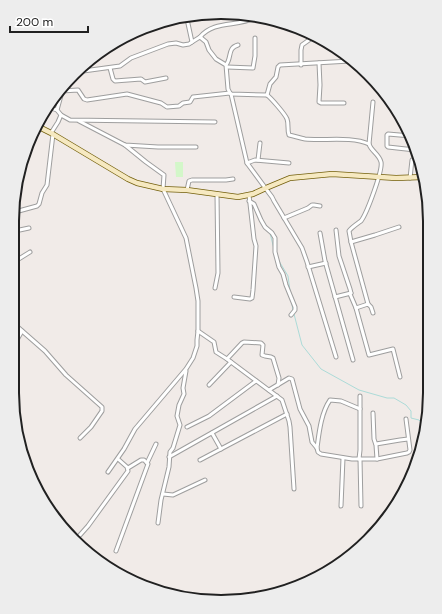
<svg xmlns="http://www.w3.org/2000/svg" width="442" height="614" font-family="'DM Sans',sans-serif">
<rect width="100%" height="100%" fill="#f1ebe8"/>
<path fill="#d3f7c9" d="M175,162H183V177H176Z"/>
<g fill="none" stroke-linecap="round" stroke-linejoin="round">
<g stroke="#acdbd8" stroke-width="1">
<path d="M270,233L274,249"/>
<path d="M279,261L288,276L290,291"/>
<path d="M292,304L293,311"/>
<path d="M294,314L302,345L321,369L359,390L387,398H394L406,405L411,411V418L419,420L424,425"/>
</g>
<g stroke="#9e9e9e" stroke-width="5">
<g id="street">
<path d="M187,19L192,42L200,37L206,42L209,50L216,59L226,65L228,89L230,93"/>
<path d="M200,37C214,20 237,27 254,18"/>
<path d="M319,63L320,85L319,102L321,103H344"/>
<path d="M226,65C232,58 227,48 238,45"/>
<path d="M301,65V50L302,45L316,35"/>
<path d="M227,67L253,68L255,56V38"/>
<path d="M110,68L113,79L115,81L141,79L145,82L166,78"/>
<path d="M76,72L120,66L131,58L168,44L176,43L183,45L189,44L192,42"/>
<path d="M62,91L78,90L84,99L87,100L127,94L161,103L167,107L179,106L183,103L190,102L193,97L230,93L231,94L267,95C271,98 285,114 287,119C289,124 287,130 289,135C294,136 300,138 305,139C324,141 351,136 369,144"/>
<path d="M231,94L247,163L269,193L272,197L274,201L302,248L307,262L336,357"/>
<path d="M267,95L270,84L276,77L278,67L280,65L350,61"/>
<path d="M48,107L57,110"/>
<path d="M61,115L70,120L215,122"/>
<path d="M79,121L125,145L158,147H196"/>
<path d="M51,133L58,122L61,115L57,110L63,88"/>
<path d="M411,136L388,134L387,135V146L388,147L415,150"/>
<path d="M410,149L411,137"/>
<path d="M258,160L260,143"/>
<path d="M247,163L255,160L289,163"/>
<path d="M410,178L412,160H418"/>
<path d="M187,190L189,181L192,180H226L233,179"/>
<path d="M249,201L254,204L261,220L265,227L272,233L275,238V252L279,267L283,274L286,285L295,307V310L291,315"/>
<path d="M15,212L37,206L39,204L42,193L47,185L53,134"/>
<path d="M284,218L308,208L312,205H314L320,206"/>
<path d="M336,230L339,256L350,289L351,293L350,294L356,308L369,355L393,349L400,377"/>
<path d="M15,231L29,228"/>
<path d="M320,233L325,261L353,360"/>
<path d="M351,242L375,235L399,227"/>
<path d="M14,262L30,252"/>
<path d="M308,267L326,263"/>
<path d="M215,288L218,273L217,194"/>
<path d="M234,297L250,299L252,298L253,290L256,246L254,239L249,195"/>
<path d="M335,297L351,293"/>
<path d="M368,304L351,242L349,231C352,227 357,224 361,221C367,213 383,170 381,162C379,154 371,151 369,144L373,102"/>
<path d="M356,308L368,304L371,307L373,313"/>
<path d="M13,323L45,351L66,375L102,407V411L91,427L80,438"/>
<path d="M198,331L214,342L216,352L227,359L282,400L289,421L290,427L294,489"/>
<path d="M13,345L18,338L22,331"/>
<path d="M227,359L242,343L244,342L261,343L263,345L262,355L265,356L271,357L273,358L279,378L278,385"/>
<path d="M209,385L231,362"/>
<path d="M269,390L289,378L292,379L300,409L309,426L312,442L317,448L318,452L321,454L352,459H377L407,453L409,452L410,450L406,419"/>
<path d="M373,413L374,439L376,445L377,459"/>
<path d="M187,427L209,416L256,381"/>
<path d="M212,433L221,449"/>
<path d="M376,444L400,440L408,439"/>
<path d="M317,448C319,433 321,413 330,400L341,401L360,409"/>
<path d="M169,457L277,396"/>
<path d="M359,459L360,450V396"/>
<path d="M360,459L361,506"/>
<path d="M200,460L287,414"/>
<path d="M147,463L156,444"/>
<path d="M108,472L124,449L135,429L186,369L193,358L197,346V340L198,331V301L196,288L186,238L163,189L164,175L146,162L125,145"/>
<path d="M163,494L173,495L205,480"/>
<path d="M341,506L343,458"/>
<path d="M158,523L161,500L169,467L170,452L173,448L180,425L177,416L179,405L184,394L183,388L186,371"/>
<path d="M80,535L88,526L128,471L127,467L118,459"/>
<path d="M116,551L148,464L144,460H141L128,468"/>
</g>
</g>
<g stroke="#74600c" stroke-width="6">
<path id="secondary" d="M37,126L51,133L128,179L137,183L163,189L187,190L238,197L253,194L266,188L290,178L332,174L396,178L423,177"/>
</g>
<use href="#street" stroke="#fff" stroke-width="3"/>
<use href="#secondary" stroke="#f6e9c1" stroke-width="4.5"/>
</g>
<path d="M0 0H442V614H0ZM221 19H221A202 202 0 0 1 423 221V393A202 202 0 0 1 221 595H221A202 202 0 0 1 19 393V221A202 202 0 0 1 221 19Z" fill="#ededed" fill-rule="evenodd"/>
<path fill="none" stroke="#212121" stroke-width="2" d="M221 19H221A202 202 0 0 1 423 221V393A202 202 0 0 1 221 595H221A202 202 0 0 1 19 393V221A202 202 0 0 1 221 19Z"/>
<path d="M10 26v6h78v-6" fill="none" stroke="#212121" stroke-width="2"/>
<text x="16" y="26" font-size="12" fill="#212121" stroke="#ffffff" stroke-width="3" paint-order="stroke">200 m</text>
</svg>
